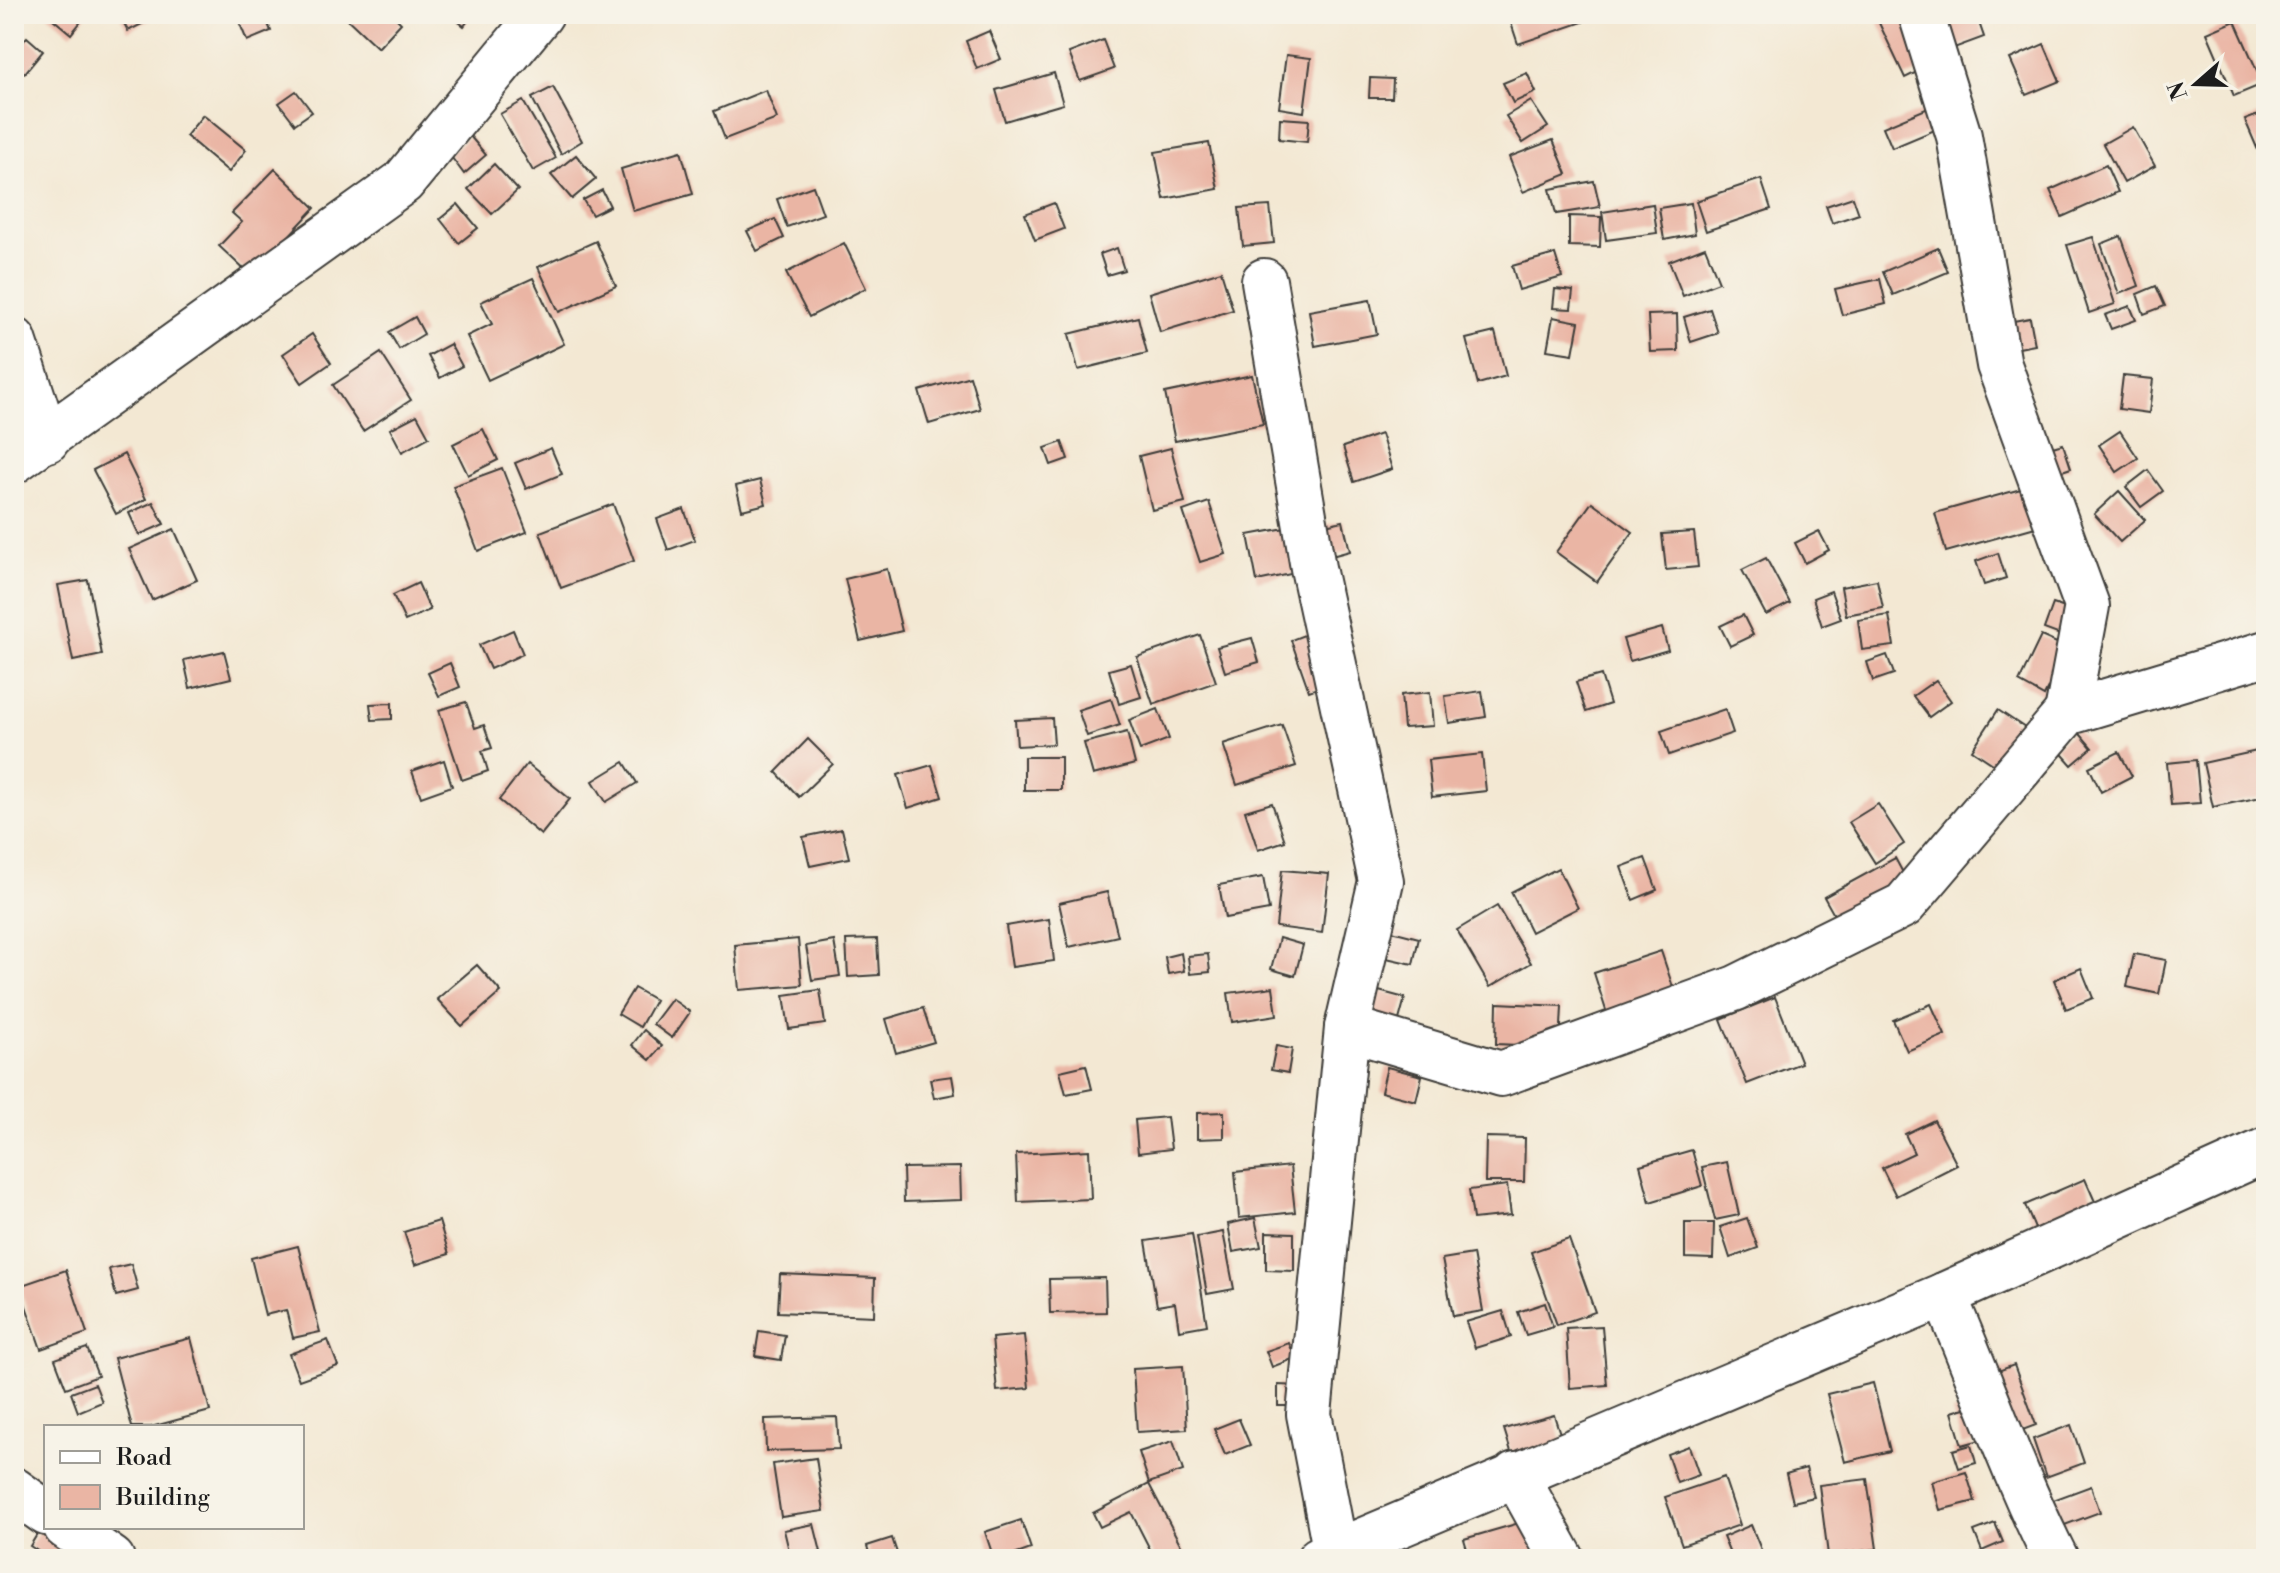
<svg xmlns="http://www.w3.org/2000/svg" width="2280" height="1573" font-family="'Libre Bodoni',serif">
<rect width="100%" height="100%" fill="#f7f3e8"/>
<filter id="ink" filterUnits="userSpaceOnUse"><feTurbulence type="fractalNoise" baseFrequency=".0125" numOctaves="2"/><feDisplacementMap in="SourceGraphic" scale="16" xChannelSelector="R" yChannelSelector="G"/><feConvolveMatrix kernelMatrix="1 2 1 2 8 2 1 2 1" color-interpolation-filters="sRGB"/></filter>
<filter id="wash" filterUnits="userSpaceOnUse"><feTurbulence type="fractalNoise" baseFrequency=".006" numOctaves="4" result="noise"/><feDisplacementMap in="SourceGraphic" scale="32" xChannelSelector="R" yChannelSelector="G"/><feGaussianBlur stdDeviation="1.8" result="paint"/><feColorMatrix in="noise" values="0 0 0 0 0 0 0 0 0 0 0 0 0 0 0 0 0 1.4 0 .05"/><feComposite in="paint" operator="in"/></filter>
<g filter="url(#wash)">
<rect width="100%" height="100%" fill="#f3e8d3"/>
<g id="blocks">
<g fill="#eab5a4">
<path d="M47,14H87L71,34Z"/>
<path d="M119,14H162L128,31Z"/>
<path d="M236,14H264L271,31L247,41Z"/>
<path d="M342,14H392L401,23L378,48Z"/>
<path d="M449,14H473L464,26Z"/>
<path d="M1508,14H1580L1583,22L1518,44Z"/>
<path d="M1898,14H1904L1929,66L1905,78L1879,23Z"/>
<path d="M1934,14H1976L1984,37L1946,51Z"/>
<path d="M2235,21L2263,84L2234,96L2207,33Z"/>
<path d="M989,31L1001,59L977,69L966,41Z"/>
<path d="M27,37L43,51L25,73L14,64V52Z"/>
<path d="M1103,40L1114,69L1080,81L1069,53Z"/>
<path d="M2044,44L2060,81L2026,95L2010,59Z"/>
<path d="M1286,55L1311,58L1304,112L1279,108Z"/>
<path d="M1054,73L1063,104L1005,121L996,90Z"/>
<path d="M1527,73L1536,92L1513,103L1503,83Z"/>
<path d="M1370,78L1393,79L1392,98H1369Z"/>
<path d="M553,87L582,141L561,154L532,98Z"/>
<path d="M766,90L777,119L725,139L714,111Z"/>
<path d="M296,91L312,112L295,124L279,103Z"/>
<path d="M523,101L556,158L533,171L500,114Z"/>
<path d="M1531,101L1548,127L1523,143L1506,116Z"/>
<path d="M1933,106L1942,127L1892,148L1883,127Z"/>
<path d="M2266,112V169L2245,120Z"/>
<path d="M203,115L246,150L229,172L186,136Z"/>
<path d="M1280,118L1309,120L1307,142L1279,139Z"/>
<path d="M2133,127L2155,166L2124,183L2103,144Z"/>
<path d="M470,136L486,155L464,174L449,154Z"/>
<path d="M1553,140L1567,174L1523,192L1509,157Z"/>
<path d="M1209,143L1218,189L1164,199L1155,152Z"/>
<path d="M681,151L693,194L633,211L621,169Z"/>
<path d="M576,155L596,179L572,199L551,175Z"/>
<path d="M494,164L518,190L492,214L468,189Z"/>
<path d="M2106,165L2118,192L2062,217L2050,190Z"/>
<path d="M275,169L315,208L251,276L219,246L242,222L232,213Z"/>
<path d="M1761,179L1771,209L1706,231L1696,201Z"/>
<path d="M1594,181L1600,207L1556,214L1550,189Z"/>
<path d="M813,186L823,214L787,227L777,199Z"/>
<path d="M602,190L610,206L592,215L583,200Z"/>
<path d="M1853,197L1859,214L1832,223L1826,206Z"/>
<path d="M1054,203L1064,229L1035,240L1025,214Z"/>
<path d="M1691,203L1695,234L1664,240L1659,208Z"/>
<path d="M458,204L478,228L459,243L440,219Z"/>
<path d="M1653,204L1657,233L1606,240L1602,212Z"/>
<path d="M1270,206L1274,243L1243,246L1239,208Z"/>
<path d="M1569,216L1601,217L1600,247L1569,246Z"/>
<path d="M775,219L784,238L757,251L747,231Z"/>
<path d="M2121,236L2139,286L2119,294L2101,244Z"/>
<path d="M2093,237L2115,304L2089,313L2067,245Z"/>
<path d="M596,241L616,286L559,312L538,267Z"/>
<path d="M844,243L866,288L809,317L786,273Z"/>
<path d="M1705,247L1719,282L1683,296L1669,261Z"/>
<path d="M1117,248L1124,270L1107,275L1100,254Z"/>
<path d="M1938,248L1948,272L1893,295L1883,272Z"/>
<path d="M1555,254L1562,277L1519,290L1512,266Z"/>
<path d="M1221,271L1233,310L1160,332L1149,293Z"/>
<path d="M533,278L564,344L488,380L467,336L492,324L481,302Z"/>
<path d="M1880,279L1886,304L1842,315L1835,289Z"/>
<path d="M2156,286L2165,306L2144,314L2137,294Z"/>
<path d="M1555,289L1573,291L1571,309L1553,308Z"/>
<path d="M1370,300L1377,334L1315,346L1309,311Z"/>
<path d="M2130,306L2136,320L2111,329L2105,315Z"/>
<path d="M1710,309L1718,333L1691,342L1684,317Z"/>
<path d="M1677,314L1678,351L1650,352L1648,315Z"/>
<path d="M415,317L424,334L399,349L389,332Z"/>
<path d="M1138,317L1147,353L1078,370L1069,334Z"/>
<path d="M1553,317L1579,322L1573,354L1547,350Z"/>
<path d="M2030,318L2035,345L2013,349L2008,322Z"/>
<path d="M1495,332L1506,376L1478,384L1466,339Z"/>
<path d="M312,334L331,363L302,383L283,354Z"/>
<path d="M450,344L462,366L440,378L428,356Z"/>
<path d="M381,353L411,400L363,431L333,385Z"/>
<path d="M1252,375L1263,424L1175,441L1165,393Z"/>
<path d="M970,376L980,409L929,424L919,391Z"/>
<path d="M2123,376L2153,379L2149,413L2119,409Z"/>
<path d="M417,415L429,437L402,452L390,429Z"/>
<path d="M483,429L498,460L468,475L453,444Z"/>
<path d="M2120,431L2138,458L2117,472L2099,445Z"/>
<path d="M1381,434L1392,469L1354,482L1343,447Z"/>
<path d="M1062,442L1068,459L1051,465L1045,448Z"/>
<path d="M2063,444L2071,468L2050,475L2042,450Z"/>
<path d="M551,448L562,474L526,489L515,463Z"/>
<path d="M1171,448L1185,502L1152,510L1139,456Z"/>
<path d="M124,454L146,499L116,514L93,470Z"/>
<path d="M502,468L527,532L478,551L453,486Z"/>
<path d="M2148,470L2163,491L2141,507L2126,487Z"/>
<path d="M760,480L766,504L742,510L736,486Z"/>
<path d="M2028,487L2039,526L1946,552L1935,513Z"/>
<path d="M2119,491L2145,520L2120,542L2094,514Z"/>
<path d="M153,502L164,524L139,535L129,513Z"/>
<path d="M1209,502L1226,554L1200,562L1183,511Z"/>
<path d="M1592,502L1633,532L1597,582L1556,552Z"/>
<path d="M613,504L634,561L561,588L540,532Z"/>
<path d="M684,509L695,540L668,550L657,519Z"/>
<path d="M1343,521L1350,551L1324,558L1316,527Z"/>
<path d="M1291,527L1300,572L1257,581L1248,535Z"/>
<path d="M174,529L197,580L152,600L129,549Z"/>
<path d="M1819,531L1829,550L1805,563L1795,543Z"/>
<path d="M1694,532L1698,567L1666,570L1662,534Z"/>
<path d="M1998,553L2006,578L1984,585L1976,561Z"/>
<path d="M1766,558L1790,603L1766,615L1742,570Z"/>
<path d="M887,569L902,631L860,641L845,579Z"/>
<path d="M88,580L102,655L73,661L58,585Z"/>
<path d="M1877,580L1883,608L1846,615L1841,587Z"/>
<path d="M418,583L430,610L405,621L393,595Z"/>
<path d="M1831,591L1841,619L1822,626L1813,598Z"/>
<path d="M2053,604L2077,612L2068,638L2044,629Z"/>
<path d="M1743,615L1753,635L1730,646L1720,626Z"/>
<path d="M1889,615L1894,646L1862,650L1858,620Z"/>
<path d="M1662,628L1668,650L1630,661L1623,639Z"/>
<path d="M513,630L523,654L490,669L479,645Z"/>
<path d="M1317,630L1335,682L1309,691L1291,640Z"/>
<path d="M1200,635L1216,682L1153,704L1137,657Z"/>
<path d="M2041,636L2068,648L2044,696L2019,682Z"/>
<path d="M1252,638L1259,662L1225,672L1217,647Z"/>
<path d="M224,651L231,678L190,688L184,660Z"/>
<path d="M1887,655L1894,674L1873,681L1867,662Z"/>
<path d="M450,663L460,687L439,696L428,673Z"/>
<path d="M1131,664L1141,697L1119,704L1109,670Z"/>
<path d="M1601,675L1610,704L1586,712L1576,682Z"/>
<path d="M1936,680L1951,701L1929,717L1913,696Z"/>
<path d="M1482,691L1486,717L1449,723L1445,696Z"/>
<path d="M1430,692L1433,726L1404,728L1401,695Z"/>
<path d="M1111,699L1120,725L1087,736L1078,710Z"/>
<path d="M466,702L475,728L484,725L492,748L482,751L488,771L462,780L439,710Z"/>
<path d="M392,703V719L372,720L370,704Z"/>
<path d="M1158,709L1169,739L1140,750L1129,720Z"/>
<path d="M1725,709L1733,733L1669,755L1661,731Z"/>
<path d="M1998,710L2025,728L1999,768L1972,750Z"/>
<path d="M1052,718L1054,744L1017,746L1015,720Z"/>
<path d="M1282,725L1296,766L1237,785L1223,744Z"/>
<path d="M2076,729L2092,748L2072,765L2056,747Z"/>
<path d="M1127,732L1135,764L1093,775L1084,743Z"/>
<path d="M808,739L833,764L799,797L776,772Z"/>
<path d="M2266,749V796L2213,807L2203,763Z"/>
<path d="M2119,752L2132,776L2101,792L2089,767Z"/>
<path d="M1482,754L1486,791L1432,797L1428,760Z"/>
<rect x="1024" y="757" width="37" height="33"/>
<path d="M444,760L452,786L421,797L412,771Z"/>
<path d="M2196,760L2200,803L2171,805L2167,763Z"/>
<path d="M624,762L637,783L606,802L593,781Z"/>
<path d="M527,764L570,799L541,835L499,800Z"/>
<path d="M932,765L942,797L908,808L898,775Z"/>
<path d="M1272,803L1285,841L1258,850L1245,811Z"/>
<path d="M1878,804L1904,844L1875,863L1849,822Z"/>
<path d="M842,829L849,858L810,866L803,837Z"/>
<path d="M1645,858L1657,890L1633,900L1621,867Z"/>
<path d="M1895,858L1909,884L1838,922L1824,897Z"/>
<path d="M1558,868L1578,908L1531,932L1511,892Z"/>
<path d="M1282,870L1329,874L1322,933L1276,927Z"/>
<path d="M1263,877L1269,910L1225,918L1219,885Z"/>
<path d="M1107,892L1118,936L1069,947L1059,903Z"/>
<path d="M1497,906L1531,963L1490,987L1457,930Z"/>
<path d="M1049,919L1054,961L1012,967L1006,926Z"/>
<path d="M1388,930L1419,938L1413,964L1382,957Z"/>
<path d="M1279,938L1303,945L1295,976L1271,969Z"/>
<path d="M798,939L802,985L739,990L735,945Z"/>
<path d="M877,939L879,975L848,977L846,940Z"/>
<path d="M834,941L840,976L812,980L806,946Z"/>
<path d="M1661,951L1679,1005L1611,1026L1594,973Z"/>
<path d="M1181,953L1184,971L1168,974L1165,957Z"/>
<path d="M1208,954L1210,972L1190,974L1188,956Z"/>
<path d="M2134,954L2166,960L2159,994L2127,987Z"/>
<path d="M477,965L501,992L462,1026L437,999Z"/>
<path d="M2081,968L2093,998L2066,1009L2054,980Z"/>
<path d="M1273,987L1277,1015L1232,1022L1228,993Z"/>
<path d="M634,988L655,1000L640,1027L618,1014Z"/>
<path d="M820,990L825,1024L789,1029L784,995Z"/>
<path d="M1375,990L1405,998L1396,1031L1366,1022Z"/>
<path d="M1775,997L1801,1063L1747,1084L1721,1019Z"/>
<path d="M672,999L690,1012L672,1038L653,1024Z"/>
<path d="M1497,1003L1562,1006L1560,1047L1496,1044Z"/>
<path d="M1931,1004L1945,1035L1907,1051L1893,1020Z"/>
<path d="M923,1008L934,1042L896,1053L886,1019Z"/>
<path d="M644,1030L662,1046L650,1060L632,1045Z"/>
<path d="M1276,1046L1292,1049L1288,1073L1271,1070Z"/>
<path d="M1086,1065L1092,1089L1066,1094L1060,1071Z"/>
<path d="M1387,1067L1422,1076L1416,1101L1381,1092Z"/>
<path d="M952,1076L955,1094L934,1098L930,1079Z"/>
<path d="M1224,1112V1138L1197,1139V1113Z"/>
<path d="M1167,1117L1171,1149L1138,1153L1135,1120Z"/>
<path d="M1934,1120L1957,1165L1896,1196L1882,1168L1914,1153L1905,1134Z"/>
<path d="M1486,1137L1525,1138L1524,1182H1485Z"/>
<path d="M1089,1150L1091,1199L1018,1202L1016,1154Z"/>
<path d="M1692,1150L1702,1186L1650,1202L1640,1165Z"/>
<path d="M1727,1162L1739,1215L1715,1220L1702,1167Z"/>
<path d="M1290,1166L1295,1212L1239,1218L1235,1172Z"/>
<path d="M960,1167L961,1200L904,1202L903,1168Z"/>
<path d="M2085,1179L2104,1222L2043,1248L2025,1205Z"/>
<path d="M1507,1185L1511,1215L1473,1219L1469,1190Z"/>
<path d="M1255,1218L1261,1247L1233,1252L1228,1224Z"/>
<path d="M1747,1218L1758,1248L1730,1258L1720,1227Z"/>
<path d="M439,1221L449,1254L415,1265L404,1232Z"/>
<path d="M1685,1223H1714L1713,1259L1685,1258Z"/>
<path d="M1223,1232L1234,1289L1207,1294L1197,1237Z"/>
<path d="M1266,1232L1294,1233V1271L1266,1270Z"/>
<path d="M1192,1234L1207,1325L1179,1330L1175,1303L1157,1306L1146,1241Z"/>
<path d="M1569,1239L1595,1312L1557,1325L1531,1252Z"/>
<path d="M298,1246L320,1332L293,1338L286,1310L265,1315L251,1258Z"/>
<path d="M1473,1254L1483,1311L1453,1316L1442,1259Z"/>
<path d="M131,1264L138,1290L116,1296L109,1269Z"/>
<path d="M66,1270L87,1333L41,1349L19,1286Z"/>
<path d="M780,1274L875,1278L874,1316L778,1312Z"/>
<path d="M1105,1278L1106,1312L1050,1313L1049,1279Z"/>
<path d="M1545,1303L1553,1327L1526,1335L1518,1312Z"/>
<path d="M1503,1311L1511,1337L1475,1348L1466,1322Z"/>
<path d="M1602,1326L1607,1385L1570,1388L1566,1328Z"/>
<path d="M759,1331L785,1335L781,1360L755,1356Z"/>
<path d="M1024,1335L1029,1388L997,1391L992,1338Z"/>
<path d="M191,1338L210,1411L151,1427H132L114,1358Z"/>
<path d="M328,1340L338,1366L299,1380L289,1354Z"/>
<path d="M1289,1343L1295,1358L1272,1367L1266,1351Z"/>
<path d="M87,1348L98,1376L66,1388L55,1359Z"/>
<path d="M2014,1365L2036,1425L2004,1437L1982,1377Z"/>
<path d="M1183,1366L1187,1429L1137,1432L1133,1369Z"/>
<path d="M1873,1383L1890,1451L1845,1462L1827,1394Z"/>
<path d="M95,1384L102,1402L78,1412L71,1393Z"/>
<path d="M1278,1385L1300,1386L1299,1406H1278Z"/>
<path d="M1985,1402L1995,1436L1962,1445L1952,1412Z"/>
<path d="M1554,1415L1563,1443L1513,1458L1504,1429Z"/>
<path d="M837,1417L839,1449L766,1451L765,1419Z"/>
<path d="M1239,1419L1250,1445L1225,1455L1214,1429Z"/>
<path d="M2071,1425L2084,1463L2046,1477L2033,1439Z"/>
<path d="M1173,1441L1183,1471L1149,1483L1139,1452Z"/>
<path d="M1971,1445L1976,1463L1959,1468L1953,1450Z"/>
<path d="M1689,1446L1699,1475L1677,1483L1667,1454Z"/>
<path d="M816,1458L824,1511L781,1517L773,1464Z"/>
<path d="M1806,1468L1814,1497L1793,1502L1786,1474Z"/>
<path d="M1966,1472L1975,1501L1940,1510L1932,1482Z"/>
<path d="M1724,1477L1740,1525L1682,1545L1665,1497Z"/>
<path d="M1867,1479L1877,1549L1828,1555L1819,1485Z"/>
<path d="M1149,1484L1188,1559H1155L1131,1512L1100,1527L1093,1513Z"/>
<path d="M2091,1486L2100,1512L2062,1526L2053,1500Z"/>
<path d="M46,1520L109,1559H50L30,1546Z"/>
<path d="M1021,1520L1031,1549L1003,1559H994L985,1532Z"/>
<path d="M1526,1521L1537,1559H1470L1464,1539Z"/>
<path d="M1995,1523L2003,1542L1982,1551L1974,1531Z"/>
<path d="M814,1524L821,1552L791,1559L784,1530Z"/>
<path d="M1751,1525L1762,1552L1745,1559H1732L1723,1537Z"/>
<path d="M892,1538L899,1559H871L867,1546Z"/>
</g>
</g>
</g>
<g filter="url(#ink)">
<use href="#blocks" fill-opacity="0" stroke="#3c3b37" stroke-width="2"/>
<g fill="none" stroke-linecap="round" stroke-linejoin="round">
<g stroke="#3c3b37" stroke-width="48">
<g id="minor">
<path d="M1921,14L1959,136L1999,365L2087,606L2067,713"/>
<path d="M1264,281L1313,568L1381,881L1347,1028L1309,1414L1336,1554"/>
<path d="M14,340L47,440"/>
<path d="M14,461L403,182L541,14"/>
<path d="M1347,1028L1501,1074L1736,988L1904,905L2067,713L2266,653"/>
<path d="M1944,1295C1982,1383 2013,1474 2056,1559"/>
<path d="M1515,1474L1562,1559"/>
<path d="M14,1490L46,1513"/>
<path d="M66,1527L112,1559"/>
<path d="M1319,1559L1944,1295L2266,1150"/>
</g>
</g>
<use href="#minor" stroke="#fff" stroke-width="44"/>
</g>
</g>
<rect width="2280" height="1573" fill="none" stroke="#f7f3e8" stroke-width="48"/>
<rect x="44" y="1425" width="260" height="104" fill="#f7f3e8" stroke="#9f9d96" stroke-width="2"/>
<rect x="60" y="1451" width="40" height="12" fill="#ffffff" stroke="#9f9d96" stroke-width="2"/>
<text x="116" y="1465" font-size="24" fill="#1c1c1c">Road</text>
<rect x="60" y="1485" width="40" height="24" fill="#eab5a4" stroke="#9f9d96" stroke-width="2"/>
<text x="116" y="1505" font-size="24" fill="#1c1c1c">Building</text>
<g transform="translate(2196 84) rotate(250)" stroke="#f7f3e8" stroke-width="6" paint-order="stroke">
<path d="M0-6L14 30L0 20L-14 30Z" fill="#1c1c1c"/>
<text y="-12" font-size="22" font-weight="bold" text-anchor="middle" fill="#1c1c1c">N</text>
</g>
</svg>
